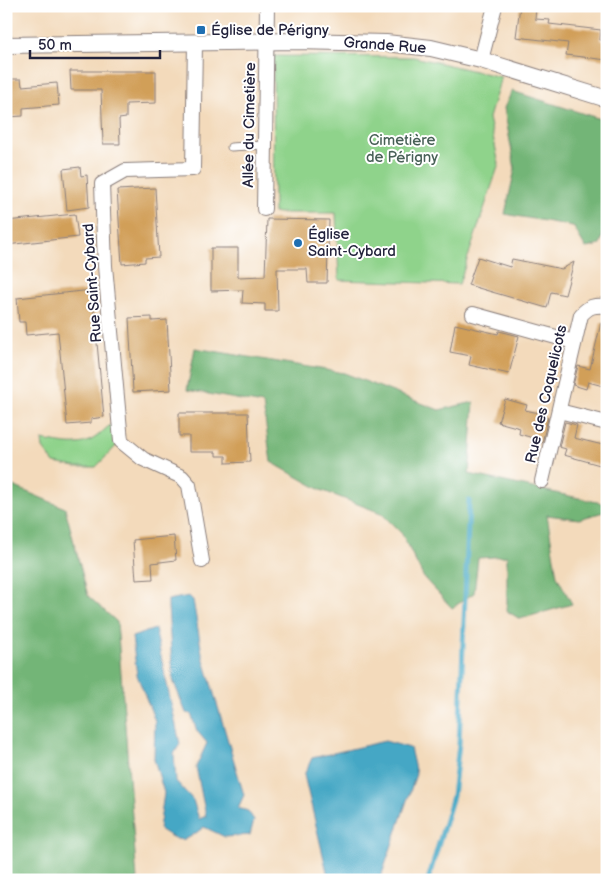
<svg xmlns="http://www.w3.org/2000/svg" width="613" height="886" font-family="'Balsamiq Sans',sans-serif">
<rect width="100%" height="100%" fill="#fff"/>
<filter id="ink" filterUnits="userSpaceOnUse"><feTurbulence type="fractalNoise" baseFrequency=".02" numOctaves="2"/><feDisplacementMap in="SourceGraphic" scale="10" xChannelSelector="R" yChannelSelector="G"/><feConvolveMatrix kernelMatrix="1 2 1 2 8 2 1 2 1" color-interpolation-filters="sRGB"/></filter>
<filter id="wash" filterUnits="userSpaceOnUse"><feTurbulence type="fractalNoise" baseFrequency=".0096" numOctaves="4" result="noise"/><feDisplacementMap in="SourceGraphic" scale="20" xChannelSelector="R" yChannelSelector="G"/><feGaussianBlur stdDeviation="1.12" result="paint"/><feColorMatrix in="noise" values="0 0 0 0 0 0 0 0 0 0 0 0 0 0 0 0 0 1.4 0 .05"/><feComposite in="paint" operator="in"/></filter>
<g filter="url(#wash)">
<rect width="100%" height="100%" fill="#f3dabb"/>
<g fill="#8fd38b" stroke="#587a63">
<path d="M273,56L414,57L501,77L489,118L499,164L459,284L339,280L336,213H274Z"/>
<path d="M119,421L121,441L96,467H76L54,463L43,448L42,440C61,443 80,449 96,437C105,430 108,425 119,421Z"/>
</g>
<g fill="#73b577" stroke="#4a6c59">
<path d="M512,91L607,121V221L600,245L586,248L573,226L505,214L515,169L504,108Z"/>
<path d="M195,348L344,373L439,410L474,402L469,474L606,504L607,511L579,519L547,515L557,576L572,604L520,619L507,611V556L478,558L474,593L452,608L424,578L402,534L381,513L321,490L271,462L263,404L187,390Z"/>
<path d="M6,483L65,508L88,596L117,622L137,880H6Z"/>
</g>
<g fill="#45a7c5" stroke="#346480">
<path d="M189,596L193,600L202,653L244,795L238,808L248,811L254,820L250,835L225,837L204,827C183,843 182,844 159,829L164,793L154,759L155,721L137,675L132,637L155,629L180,744L174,754L176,781L193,800L199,819L206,816L196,767L207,743L197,731L191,714L186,713L173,680L168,607V600Z"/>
<path d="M385,741L410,748L416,774L380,880H329L304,775L312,758Z"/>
</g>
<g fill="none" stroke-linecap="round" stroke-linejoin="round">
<path stroke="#45a7c5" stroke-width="5" d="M428,880L453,796L459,744L469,501"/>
</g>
<g id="blocks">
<g fill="#d19f58">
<path d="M520,6H536L535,19L550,20L549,24L601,30L600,40L607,41V60L566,55L568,43L516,37Z"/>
<path d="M70,71H156V103L126,104V118L119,119L120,144H103L101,90H71Z"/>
<path d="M7,79H21L22,86L57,83L59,105L23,108V116L8,117Z"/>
<path d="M80,167L81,176L87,175L89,207L67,210L63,169Z"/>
<path d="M155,188L159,257L145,258V262L122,264L117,190Z"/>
<path d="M75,214L78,237L6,245V221Z"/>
<path d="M267,219L329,220L327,283H308L307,269H277L278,311H265V304L242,303L243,290L211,291V248H238V277L265,276Z"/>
<path d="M478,257L510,267L512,259L562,269L574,262L565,295L551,292L547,308L468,285Z"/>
<path d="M92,290L104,417L91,419V423L67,425L58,332L26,335L25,322H19L17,298Z"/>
<path d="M152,317V321L167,320L171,390L133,392L129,318Z"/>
<path d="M601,323H607V387L588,382L586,389L573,385L578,366L590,369Z"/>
<path d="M455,324L498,334L499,331L519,336L509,374L469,365L471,356L450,352Z"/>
<path d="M505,399L527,405L525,410L544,414L543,417L548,418L542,443L537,442V439L519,434L520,428L498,422Z"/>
<path d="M179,413H248L250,462L226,463V456H216V452H189V436H179Z"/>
<path d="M565,422L577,425L574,438L607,446V467L564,455L566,449L559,447Z"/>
<path d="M174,536L176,560L152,563L153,579L136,580L133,540Z"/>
</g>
</g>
</g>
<g filter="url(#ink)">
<use href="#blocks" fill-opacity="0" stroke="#8a7e7b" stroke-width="1"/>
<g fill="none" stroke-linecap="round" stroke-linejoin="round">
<g stroke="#8a7e7b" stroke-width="9">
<path id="service" d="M231,147L264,145"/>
</g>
<g stroke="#8a7e7b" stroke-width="16">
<g id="minor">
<path d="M195,43L193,169L125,171L102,184L105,266L121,441L143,459L182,477L189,485L202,561"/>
<path d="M481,60L495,6"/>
<path d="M264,209L267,6"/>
<path d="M473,314L574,342"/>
<path d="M559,411L607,423"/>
<path d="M542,481L581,315C589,306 594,305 606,306L607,303"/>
</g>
</g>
<g stroke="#8a7e7b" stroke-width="18">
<path id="tertiary" d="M6,45L296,41L386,43L431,48L481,60L607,99"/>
</g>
<use href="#service" stroke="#fff" stroke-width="7"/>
<use href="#minor" stroke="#fff" stroke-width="14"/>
<use href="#tertiary" stroke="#fff" stroke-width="16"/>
</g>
</g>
<g fill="#1f6fb2" stroke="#fff" stroke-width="2">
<rect x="196" y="25" width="10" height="10" rx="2.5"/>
<circle cx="298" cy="243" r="5"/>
</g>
<g text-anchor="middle" stroke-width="4" stroke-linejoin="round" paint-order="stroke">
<g font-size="15" fill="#22223b" stroke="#fff" text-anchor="start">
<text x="211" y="35">Église de Périgny</text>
<text x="308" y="239">Église<tspan x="308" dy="17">Saint-Cybard</tspan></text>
</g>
<g font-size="15" fill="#22223b" stroke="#fff">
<text transform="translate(385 45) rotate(4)" y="5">Grande Rue</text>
<text transform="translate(249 125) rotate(-89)" y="5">Allée du Cimetière</text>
<text transform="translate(92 283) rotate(-94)" y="5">Rue Saint-Cybard</text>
<text transform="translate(546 394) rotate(-77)" y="5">Rue des Coquelicots</text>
</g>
<g font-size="15" fill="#486057" stroke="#fff">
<text x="402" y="145">Cimetière<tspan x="402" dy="17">de Périgny</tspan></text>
</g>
</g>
<rect width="613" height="886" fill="none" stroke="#fff" stroke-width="25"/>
<path d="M30 50v8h130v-8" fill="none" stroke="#22223b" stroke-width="2.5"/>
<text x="38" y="50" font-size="15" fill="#22223b" stroke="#ffffff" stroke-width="4" paint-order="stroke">50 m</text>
</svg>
